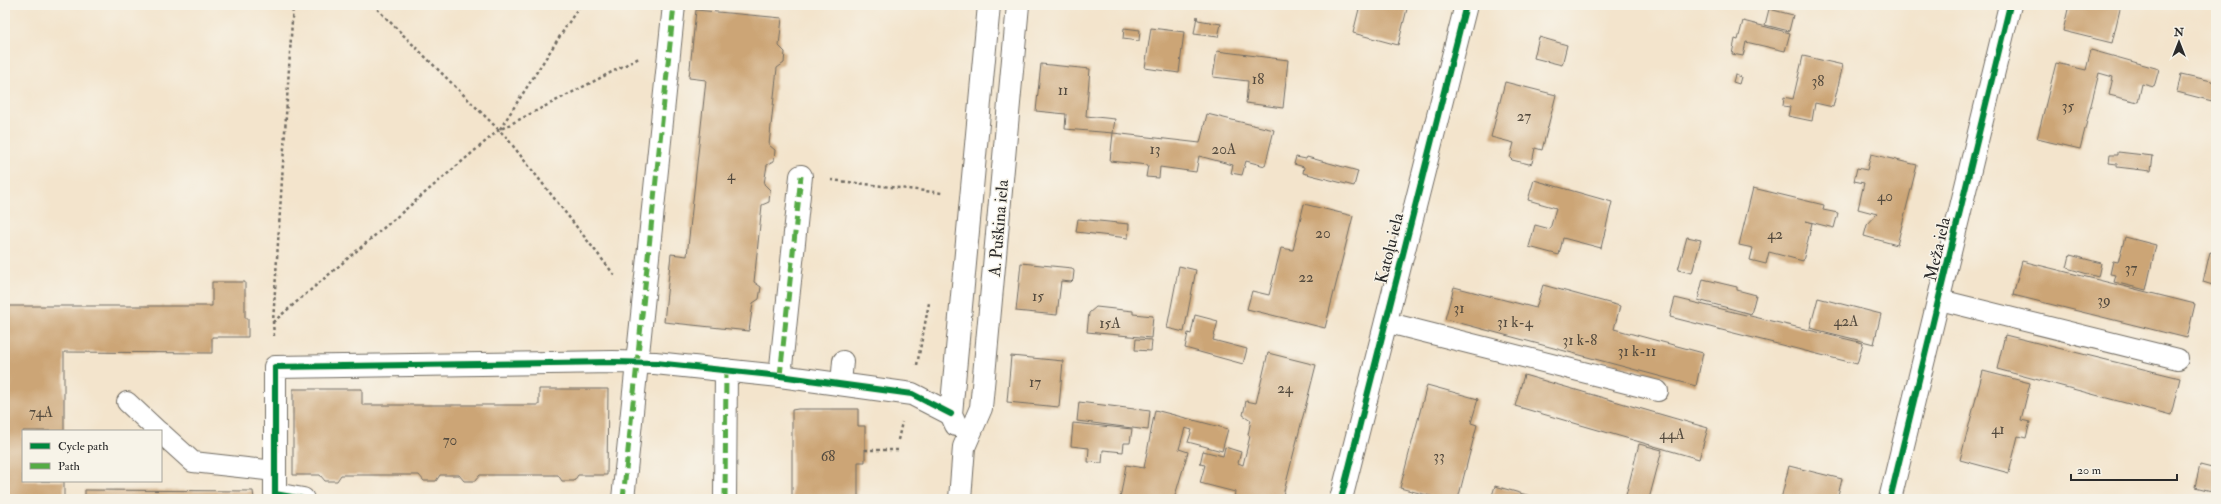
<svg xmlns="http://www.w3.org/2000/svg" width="2221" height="504" font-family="'IM FELL Double Pica',serif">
<rect width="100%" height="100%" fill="#f7f3e8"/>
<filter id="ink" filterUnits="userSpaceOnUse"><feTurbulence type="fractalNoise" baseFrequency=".025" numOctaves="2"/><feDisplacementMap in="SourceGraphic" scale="8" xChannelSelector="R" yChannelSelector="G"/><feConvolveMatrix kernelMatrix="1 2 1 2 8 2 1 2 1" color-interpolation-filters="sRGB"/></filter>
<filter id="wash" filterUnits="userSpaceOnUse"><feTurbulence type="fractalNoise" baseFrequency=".012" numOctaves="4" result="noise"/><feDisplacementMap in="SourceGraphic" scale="16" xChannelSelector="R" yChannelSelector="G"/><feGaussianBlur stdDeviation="0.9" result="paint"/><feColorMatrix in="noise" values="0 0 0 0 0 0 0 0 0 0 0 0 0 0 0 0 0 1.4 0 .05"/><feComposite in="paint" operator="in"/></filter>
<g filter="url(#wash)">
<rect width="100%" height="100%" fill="#f3e4cc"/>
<g id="blocks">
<g fill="#cca576">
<path d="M1360,5H1408L1398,45L1353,33Z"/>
<path d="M2069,5H2121L2112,43L2063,31Z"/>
<path d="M1769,9L1793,15L1789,31L1765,25Z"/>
<path d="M696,10L782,18L779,46L785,52L784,63L777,68L769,145L775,150L774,161L767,165L764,184L770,190L769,202L762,205L754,282L761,287L759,299L753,303L749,331L664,322L671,254L687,256L706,80L689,78Z"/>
<path d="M1197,16L1198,20L1221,24L1218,37L1194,34Z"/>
<path d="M1743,21L1790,33L1785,51L1746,42L1743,56L1732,54L1735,39L1738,40Z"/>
<path d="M1124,28L1140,30L1139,41L1123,39Z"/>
<path d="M1151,28L1184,32L1179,73L1145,68Z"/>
<path d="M1539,37L1567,45L1562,65L1534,58Z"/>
<path d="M2091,50L2159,69L2154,87L2142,84L2138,102L2109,95L2113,77L2099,73L2080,149L2037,139L2056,63L2086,70Z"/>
<path d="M1217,51L1288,60L1283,108L1246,103L1248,81L1213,77Z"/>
<path d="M1803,56L1843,65L1833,107L1815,103L1812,121L1788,116L1790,107L1783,106L1784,97L1793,99Z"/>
<path d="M1041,64L1090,69L1086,116L1115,119L1113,133L1200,143L1207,114L1274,130L1265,166L1246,161L1242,175L1231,173L1233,165L1199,156L1196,172L1160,167L1159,178L1146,177L1148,165L1110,161L1113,133L1065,129L1066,114L1036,111Z"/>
<path d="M2181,74L2216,82L2212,101L2177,92Z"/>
<path d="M1735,75L1741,77L1739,84L1733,82Z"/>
<path d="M1505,82L1556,95L1542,150L1535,148L1532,163L1529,164L1512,160L1510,158L1514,143L1491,137Z"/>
<path d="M2118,152L2153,156L2151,171L2117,167V164L2109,163L2110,155H2118Z"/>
<path d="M1871,154L1917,165L1897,245L1864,236L1867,225L1877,214L1858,209L1864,183L1854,181L1857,168L1867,170Z"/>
<path d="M1296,157L1306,159L1307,157L1358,171L1354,186L1303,173L1304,167L1294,164Z"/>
<path d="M1534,180L1612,202L1601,248L1563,238L1559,255L1529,247L1535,225L1550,229L1556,208L1528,200Z"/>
<path d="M1753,188L1824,205L1823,210L1838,213L1834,228L1806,221L1812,223L1803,261L1769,252L1766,264L1750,260L1753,248L1739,245Z"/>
<path d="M1304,204L1353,216L1325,328L1247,309L1252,291L1269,295L1281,248L1293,250Z"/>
<path d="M1078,219L1129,224L1128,238L1076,232Z"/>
<path d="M1687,237L1701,240L1692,273L1678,270Z"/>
<path d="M2125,237L2156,245L2146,290L2114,282L2116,275L2110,274L2113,261L2118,262Z"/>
<path d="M2210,252L2216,254V286L2203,282Z"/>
<path d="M2070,255L2101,263L2098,277L2067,268Z"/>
<path d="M2022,261L2195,304L2187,338L2013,295Z"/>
<path d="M1021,263L1072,268L1074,271L1073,280L1071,282L1061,281L1057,315L1016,311Z"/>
<path d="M1179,266L1196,270L1184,332L1167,328Z"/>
<path d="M1703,279L1737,287V290L1756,295L1751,314L1698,300Z"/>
<path d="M212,282H245V318H248V337H212V353L64,352V431H23V481H64V499H5V306H212Z"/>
<path d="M1543,285L1620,306L1614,329L1703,353L1696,386L1445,319L1454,287L1536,308Z"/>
<path d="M1675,298L1863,343L1857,364L1670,317Z"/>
<path d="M1818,298L1881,314L1874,344L1810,328Z"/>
<path d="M1096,307L1133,311V314L1153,316L1151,338L1087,332L1089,313Z"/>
<path d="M1195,315L1218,321L1213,340L1247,349L1243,364L1185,348L1188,333L1191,334Z"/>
<path d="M2005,335L2180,378L2171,415L1997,369Z"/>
<path d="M1136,339L1152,340L1151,351L1135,350Z"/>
<path d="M1268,353L1316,365L1282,499H1234L1235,492L1200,483L1205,465L1200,464L1203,451L1223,456L1225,447L1241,452L1238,463L1243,465L1250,436L1248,435L1251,420L1243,415L1246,401L1256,403Z"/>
<path d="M1011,356L1063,361L1059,407L1007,402Z"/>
<path d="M1983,371L2030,383L2021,420L2030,422L2026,438L2018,436L2009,473L1960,460Z"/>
<path d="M1524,375L1708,428L1699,459L1515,406Z"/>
<path d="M1427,385L1478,399L1471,423L1477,425L1458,499H1442L1400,488Z"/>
<path d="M293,389H362V405H539V389H608L607,475H578L574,481H562L558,475H480L475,481H464L459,475H440L436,481H424L419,475H341L337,481H325L320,475H293Z"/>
<path d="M1079,402L1150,411L1148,430L1077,421Z"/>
<path d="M798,409H858V426H865V462H858V499H792V410Z"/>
<path d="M1155,410L1228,429L1222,451L1188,442L1192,430L1185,428L1179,449L1188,452L1174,499H1120L1126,465L1144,468Z"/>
<path d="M1073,423L1132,429L1130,443H1124L1123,452L1103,450L1102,463L1088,462L1089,448L1071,446Z"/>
<path d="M1639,444L1662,450L1649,499H1625Z"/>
<path d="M2200,465L2216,469V492L2195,487Z"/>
<path d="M1789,466L1842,479L1837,499H1781Z"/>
<path d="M1495,486L1541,499H1491Z"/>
<path d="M85,490L253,491L254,499H85Z"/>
</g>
</g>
</g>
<g filter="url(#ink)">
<use href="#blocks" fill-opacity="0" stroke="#716c63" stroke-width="1"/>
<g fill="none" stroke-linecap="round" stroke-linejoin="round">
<g stroke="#716c63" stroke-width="22">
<g id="service">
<path d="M1940,300L2178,359"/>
<path d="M1385,322L1658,391"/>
<path d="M841,384L843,361"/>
<path d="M127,402L158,431"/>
<path d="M161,433L193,462L275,471"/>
</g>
</g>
<g stroke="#716c63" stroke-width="24">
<g id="minor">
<path d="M780,376L801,176"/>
<path d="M956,425L951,414L989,5"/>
<path d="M303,499L275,494V367L613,362L655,363L780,376L912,394L951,414"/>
<path d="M623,499L674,5"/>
<path d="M725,499L726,370"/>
<path d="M960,499L964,447L981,408L1018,5"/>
<path d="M1341,499L1466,5"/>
<path d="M1890,499L2010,5"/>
</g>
</g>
<g stroke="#716c63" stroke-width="2.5" stroke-dasharray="3 3" stroke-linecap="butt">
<path d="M373,5L506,137L616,277"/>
<path d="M500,129L580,5"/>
<path d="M831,180L942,193"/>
<path d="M273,322L499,130L639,58"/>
<path d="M274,336L273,322L293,5"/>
<path d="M917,365L929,303"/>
<path d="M898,440L902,422"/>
<path d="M865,450H898"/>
</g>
<use href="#service" stroke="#fff" stroke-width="20"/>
<use href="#minor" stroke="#fff" stroke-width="22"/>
<g stroke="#54ab44" stroke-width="5" stroke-dasharray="10 5" stroke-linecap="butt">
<path d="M780,376L801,176"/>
<path d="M623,499L674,5"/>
<path d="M725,499L726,370"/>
</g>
<g stroke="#f7f3e8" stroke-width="8">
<g id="cycleway">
<path d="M303,499L275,494V367L613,362L655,363L780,376L912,394L951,414"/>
<path d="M1341,499L1466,5"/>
<path d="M1890,499L2010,5"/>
</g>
</g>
<use href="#cycleway" stroke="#00873e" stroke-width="6"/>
</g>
</g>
<g text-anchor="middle" stroke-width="3" stroke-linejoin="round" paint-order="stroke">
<g font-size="15" fill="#534a3e">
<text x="1258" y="84">18</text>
<text x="1818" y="86">38</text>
<text x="1063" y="95">11</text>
<text x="2068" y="111">35</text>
<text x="1524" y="121">27</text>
<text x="1155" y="154">13</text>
<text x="1224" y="154">20A</text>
<text x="731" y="180">4</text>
<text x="1885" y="201">40</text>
<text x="1323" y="238">20</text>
<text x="1775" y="239">42</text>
<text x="2131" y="273">37</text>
<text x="1306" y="282">22</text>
<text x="1038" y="301">15</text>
<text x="2104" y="305">39</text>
<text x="1459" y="313">31</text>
<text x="1846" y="326">42A</text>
<text x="1515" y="327">31 k-4</text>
<text x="1110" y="328">15A</text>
<text x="1580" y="345">31 k-8</text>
<text x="1637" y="356">31 k-11</text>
<text x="1035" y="387">17</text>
<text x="1285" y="393">24</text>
<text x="41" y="417">74A</text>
<text x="1998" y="434">41</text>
<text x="1672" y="439">44A</text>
<text x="450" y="445">70</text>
<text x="828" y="461">68</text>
<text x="1439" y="461">33</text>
</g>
<g font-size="17" fill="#2b2b2b" stroke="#f7f3e8">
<text transform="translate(998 228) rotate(-85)" y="6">A. Puškina iela</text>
<text transform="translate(1389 248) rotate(-76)" y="6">Katoļu iela</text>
<text transform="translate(1937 249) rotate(-77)" y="6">Meža iela</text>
</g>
</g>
<rect width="2221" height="504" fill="none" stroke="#f7f3e8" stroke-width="20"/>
<rect x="22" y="430" width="140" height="52" fill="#f7f3e8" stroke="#a5a39c"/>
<rect x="30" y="443" width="20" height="6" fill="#00873e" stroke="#a5a39c"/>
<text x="58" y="450" font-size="12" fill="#2b2b2b">Cycle path</text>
<rect x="30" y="463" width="20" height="6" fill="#54ab44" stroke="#a5a39c"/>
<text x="58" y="470" font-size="12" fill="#2b2b2b">Path</text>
<g transform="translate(2179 42)" stroke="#f7f3e8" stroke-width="3" paint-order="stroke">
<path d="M0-3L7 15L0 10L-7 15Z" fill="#2b2b2b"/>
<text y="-6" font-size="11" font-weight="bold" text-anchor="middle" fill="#2b2b2b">N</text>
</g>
<path d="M2071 474v6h106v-6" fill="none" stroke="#2b2b2b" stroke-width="2"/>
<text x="2077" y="474" font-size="12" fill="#2b2b2b" stroke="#f7f3e8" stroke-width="3" paint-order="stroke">20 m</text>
</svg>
